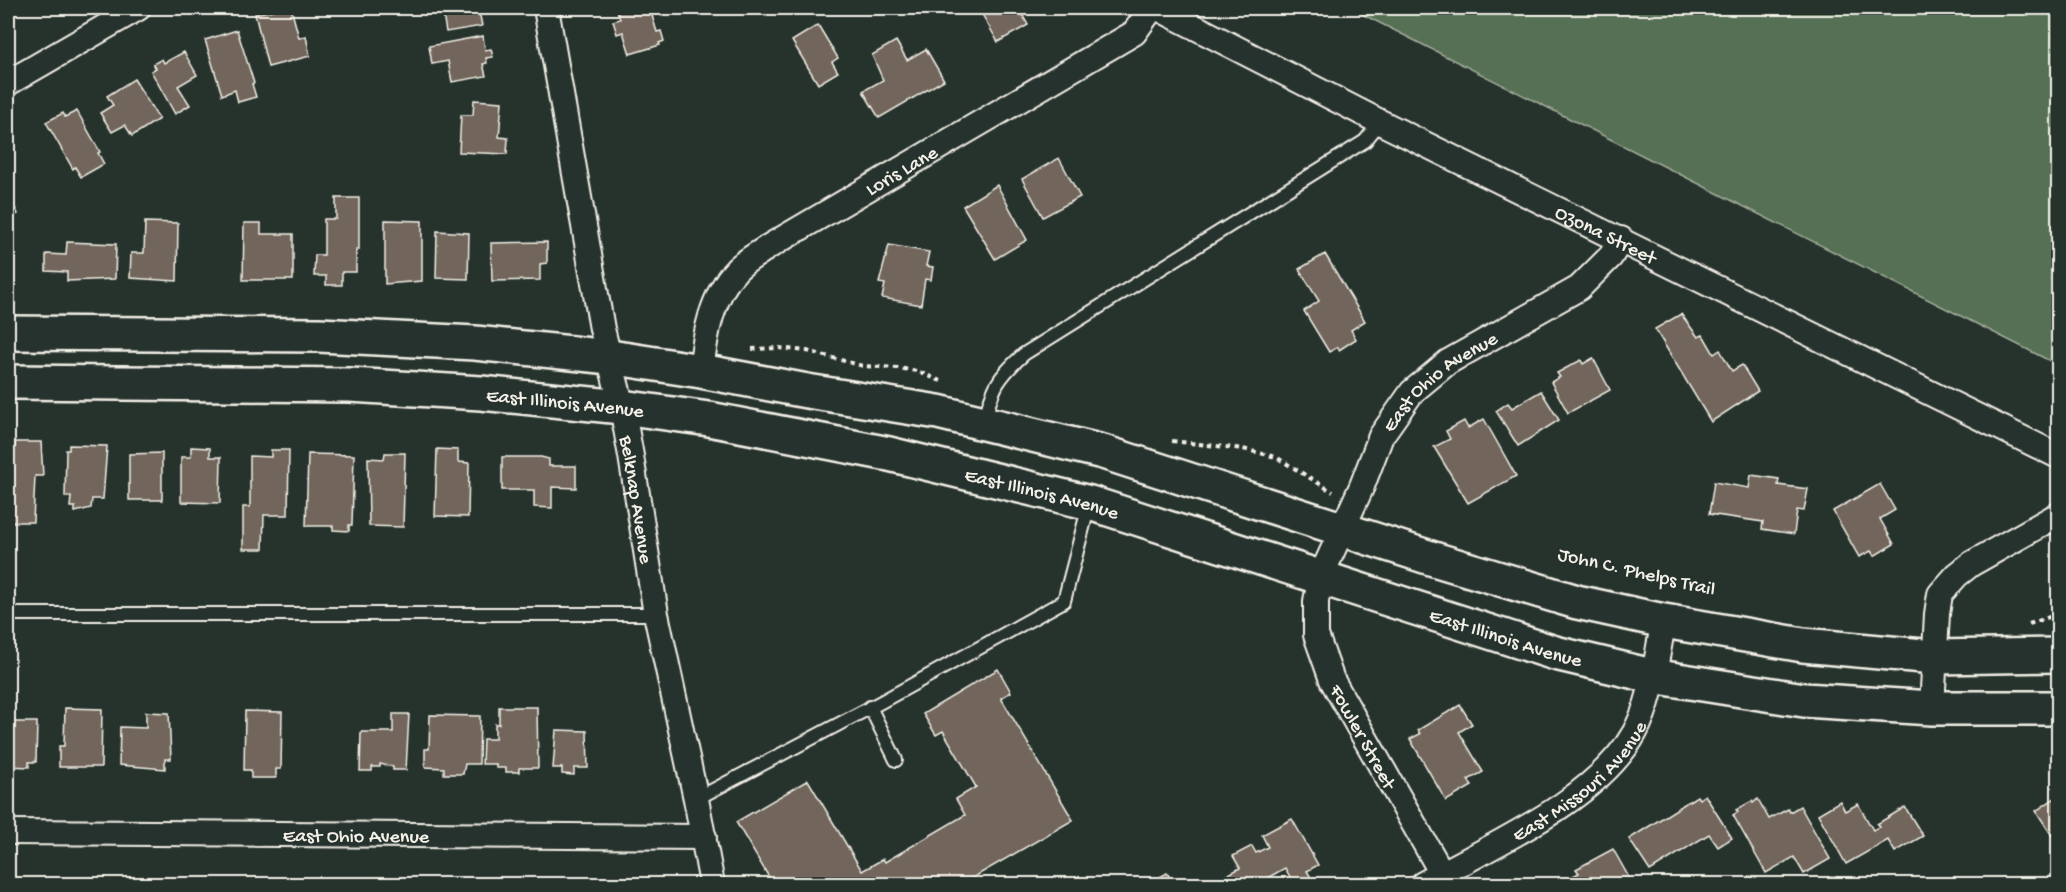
<svg xmlns="http://www.w3.org/2000/svg" width="2066" height="892" font-family="'Gochi Hand',sans-serif">
<rect width="100%" height="100%" fill="#26332d"/>
<filter id="ink" filterUnits="userSpaceOnUse"><feTurbulence type="fractalNoise" baseFrequency=".0167" numOctaves="2"/><feDisplacementMap in="SourceGraphic" scale="12" xChannelSelector="R" yChannelSelector="G"/><feConvolveMatrix kernelMatrix="1 2 1 2 8 2 1 2 1" color-interpolation-filters="sRGB"/></filter>
<g filter="url(#ink)">
<path fill="#576f55" stroke="#a6b09e" stroke-width="1.5" d="M1350,8H2058V365Z"/>
<g fill="#72665c" stroke="#f4f1e8" stroke-width="1.5">
<path d="M282,8H291L299,38L306,36L310,56L268,67L255,14Z"/>
<path d="M442,8H484L485,11H479L482,26L446,32Z"/>
<path d="M616,8H656L650,9L657,32L661,31L664,41L659,43L660,45L630,54L623,32L617,34L613,21L620,19Z"/>
<path d="M982,8H1035L1023,16L1028,25L998,42L979,9Z"/>
<path d="M818,25L838,58L832,62L838,72L818,84L792,41Z"/>
<path d="M237,30L254,83L252,84L256,97L238,102L235,90L222,95L205,40Z"/>
<path d="M483,36L485,50L491,49L493,57L486,58L487,63L483,64L486,76L452,82L448,61L432,64L429,46Z"/>
<path d="M896,41L907,60L926,49L944,80L879,118L863,91L883,80L872,55Z"/>
<path d="M184,52L197,75L178,86L190,105L175,114L151,71L156,68L153,64L162,59L164,63Z"/>
<path d="M134,79L159,119L132,136L125,125L112,132L100,113L113,105L107,96Z"/>
<path d="M474,100L502,102L499,137L508,138L507,154L459,152L461,115H473Z"/>
<path d="M77,111L100,152L98,153L104,164L81,177L75,167L73,169L46,122L63,113L65,117Z"/>
<path d="M1059,158L1080,197L1043,217L1022,179Z"/>
<path d="M997,185L1027,240L995,259L963,206Z"/>
<path d="M8,194L18,214L8,219Z"/>
<path d="M336,198H359V250H356V272H342V285H326V276H314L315,255H324V219H336Z"/>
<path d="M385,220L422,221V281L385,284Z"/>
<path d="M145,222L178,223L177,281L130,278L131,253H144Z"/>
<path d="M244,223H261V234H293V280H243Z"/>
<path d="M437,231L469,233L468,279L436,278Z"/>
<path d="M67,242L116,244L115,279L67,281V272L46,271V254L66,255Z"/>
<path d="M547,242V263L540,264V280L492,281L491,243Z"/>
<path d="M889,245L929,252L926,266L933,267L931,280L925,279L921,305L882,298L885,284L879,283Z"/>
<path d="M1325,254L1365,321L1351,330L1356,339L1339,350L1338,347L1329,352L1304,311L1319,301L1299,269Z"/>
<path d="M1681,314L1698,337L1703,335L1714,354L1720,350L1732,371L1742,365L1758,391L1711,422L1655,329Z"/>
<path d="M1593,358L1610,390L1568,413L1551,382L1560,377L1557,373L1581,360L1583,364Z"/>
<path d="M1541,391L1559,420L1518,446L1496,411L1508,403L1512,408Z"/>
<path d="M1484,419L1516,476L1468,503L1434,447L1450,439L1446,431L1464,421L1468,428Z"/>
<path d="M15,442H41L43,476H35L33,522H8V447H15Z"/>
<path d="M69,445L107,446L103,499H92L91,508L75,512V507H70L71,497H65L66,450H69Z"/>
<path d="M191,447L210,448V457H221L220,503L181,502V457H191Z"/>
<path d="M437,449L458,450V462L469,463L468,517L435,516Z"/>
<path d="M271,450H289L288,515H264L263,549H243V507H250V456L271,457Z"/>
<path d="M162,453V500H129V454Z"/>
<path d="M385,453H405L403,527L369,526L368,458L384,459Z"/>
<path d="M308,454L354,455L352,525H349V531L333,530V526H306Z"/>
<path d="M502,457H541L549,459V466H576V488L552,487V508L534,507V490H502Z"/>
<path d="M1751,475L1779,479L1778,485L1808,489L1804,511L1797,510L1794,534L1762,529L1763,522L1709,514L1714,482L1749,488Z"/>
<path d="M1880,484L1895,510L1880,519L1894,544L1874,556L1871,551L1859,557L1833,511Z"/>
<path d="M998,669L1011,692L1001,698L1073,820L962,884H773L736,822L808,780L862,871L883,859L885,862L965,815L956,799L976,787L943,731L936,735L923,714Z"/>
<path d="M1460,705L1472,724L1459,732L1483,772L1468,780L1472,786L1446,801L1410,739L1420,734L1418,730Z"/>
<path d="M499,707H537L538,768H519V772H506V768H496V764H482L483,739H495V724H499Z"/>
<path d="M65,708L102,709L101,767H59V746H64Z"/>
<path d="M245,711L282,712L281,769H276V778H251V770H244Z"/>
<path d="M146,712L169,713L171,759H165V769L119,765L120,727L146,728Z"/>
<path d="M393,714H409L406,770H393V767L380,764V767H372V771H360L361,732H393Z"/>
<path d="M430,715L480,716L479,764H465L463,774H444V768L425,767V749H429Z"/>
<path d="M8,722H37L36,762H29V767L8,766Z"/>
<path d="M556,730L587,731L588,768H574V775L562,774V768H553Z"/>
<path d="M1705,795L1732,838L1718,847L1709,834L1650,871L1629,839L1697,796L1699,799Z"/>
<path d="M2058,796V845L2036,811Z"/>
<path d="M1758,799L1769,819L1788,809L1790,812L1800,806L1830,859L1804,874L1794,857L1766,873L1733,815L1738,812L1736,810L1752,801L1753,803Z"/>
<path d="M1840,801L1845,811L1858,804L1873,830L1879,827L1877,824L1905,807L1923,836L1895,852L1888,840L1846,864L1818,814Z"/>
<path d="M1292,819L1318,865L1307,871L1313,881L1306,884H1294L1285,868L1269,877L1273,884H1215L1214,882L1240,868L1233,856L1252,846L1256,853L1268,847L1262,835Z"/>
<path d="M1613,849L1632,883L1565,884L1563,881L1579,873L1576,869Z"/>
<path d="M1167,873L1174,884H1152L1151,882Z"/>
</g>
<g fill="none" stroke-linecap="round" stroke-linejoin="round">
<g stroke="#f4f1e8" stroke-width="16">
<g id="lane">
<path d="M984,422C993,387 997,378 1024,354L1365,141L1380,122"/>
<path d="M8,614H656"/>
<path d="M870,707L896,760"/>
<path d="M696,799L881,702L1064,601L1089,505"/>
</g>
</g>
<g stroke="#f4f1e8" stroke-width="28">
<g id="street">
<path id="s1" d="M546,8L602,329L622,407L631,456L656,614L696,799L712,884"/>
<path id="s2" d="M1158,8L1380,122L2058,456"/>
<path d="M8,83L138,8"/>
<path id="s3" d="M701,371C705,336 711,296 737,269C745,261 758,254 768,247L1134,33L1152,8"/>
<path d="M1932,708L1937,614L1940,594L1957,575L1971,564L2058,515"/>
<path id="s4" d="M8,832L704,837"/>
<path id="s5" d="M1423,884C1490,846 1597,801 1635,732C1653,699 1656,657 1664,621"/>
<path id="s6" d="M1448,884L1332,680L1316,635V601L1321,576L1362,486L1381,436L1412,392L1448,362L1579,288L1611,256L1621,239"/>
</g>
</g>
<g stroke="#f4f1e8" stroke-width="38">
<g id="secondary">
<path d="M8,333L319,335L475,343L610,357L701,371L807,391L938,412L1103,452L1437,560L1577,602L1664,621L1803,645L1934,657L2058,655"/>
<path id="s7" d="M8,382L350,385L481,393L622,407L709,419L889,454L1090,503L1555,653L1652,676L1804,700L1932,708H2058"/>
</g>
</g>
<g stroke="#f4f1e8" stroke-width="4" stroke-dasharray="4.5 4.5" stroke-linecap="butt">
<path d="M752,349L779,348L807,351L863,366L898,368L917,371L941,381"/>
<path d="M1172,441L1243,449L1276,457L1333,492"/>
<path d="M2029,624L2058,614"/>
</g>
<use href="#lane" stroke="#26332d" stroke-width="12"/>
<use href="#street" stroke="#26332d" stroke-width="24"/>
<use href="#secondary" stroke="#26332d" stroke-width="33"/>
</g>
</g>
<g text-anchor="middle" stroke-width="4.5" stroke-linejoin="round" paint-order="stroke">
<g font-size="20" fill="#f4f1e8" stroke="#26332d">
<text dy="7" stroke="none"><textPath href="#s3" startOffset="302">Loris Lane</textPath></text>
<text dy="7" stroke="none"><textPath href="#s2" startOffset="502">Ozona Street</textPath></text>
<text dy="7" stroke="none"><textPath href="#s6" startOffset="576">East Ohio Avenue</textPath></text>
<text dy="7" stroke="none"><textPath href="#s7" startOffset="558">East Illinois Avenue</textPath></text>
<text dy="7" stroke="none"><textPath href="#s7" startOffset="1044">East Illinois Avenue</textPath></text>
<text dy="7" stroke="none"><textPath href="#s1" startOffset="500">Belknap Avenue</textPath></text>
<text transform="translate(1637 570) rotate(13)" y="7">John C. Phelps Trail</text>
<text dy="7" stroke="none"><textPath href="#s7" startOffset="1530">East Illinois Avenue</textPath></text>
<text transform="translate(1364 736) rotate(61)" y="7">Fowler Street</text>
<text dy="7" stroke="none"><textPath href="#s5" startOffset="189">East Missouri Avenue</textPath></text>
<text dy="7" stroke="none"><textPath href="#s4" startOffset="348">East Ohio Avenue</textPath></text>
</g>
</g>
<rect width="2066" height="892" fill="none" stroke="#26332d" stroke-width="30"/>
<rect x="15" y="15" width="2036" height="862" fill="none" stroke="#f4f1e8" stroke-width="2" filter="url(#ink)"/>
</svg>
